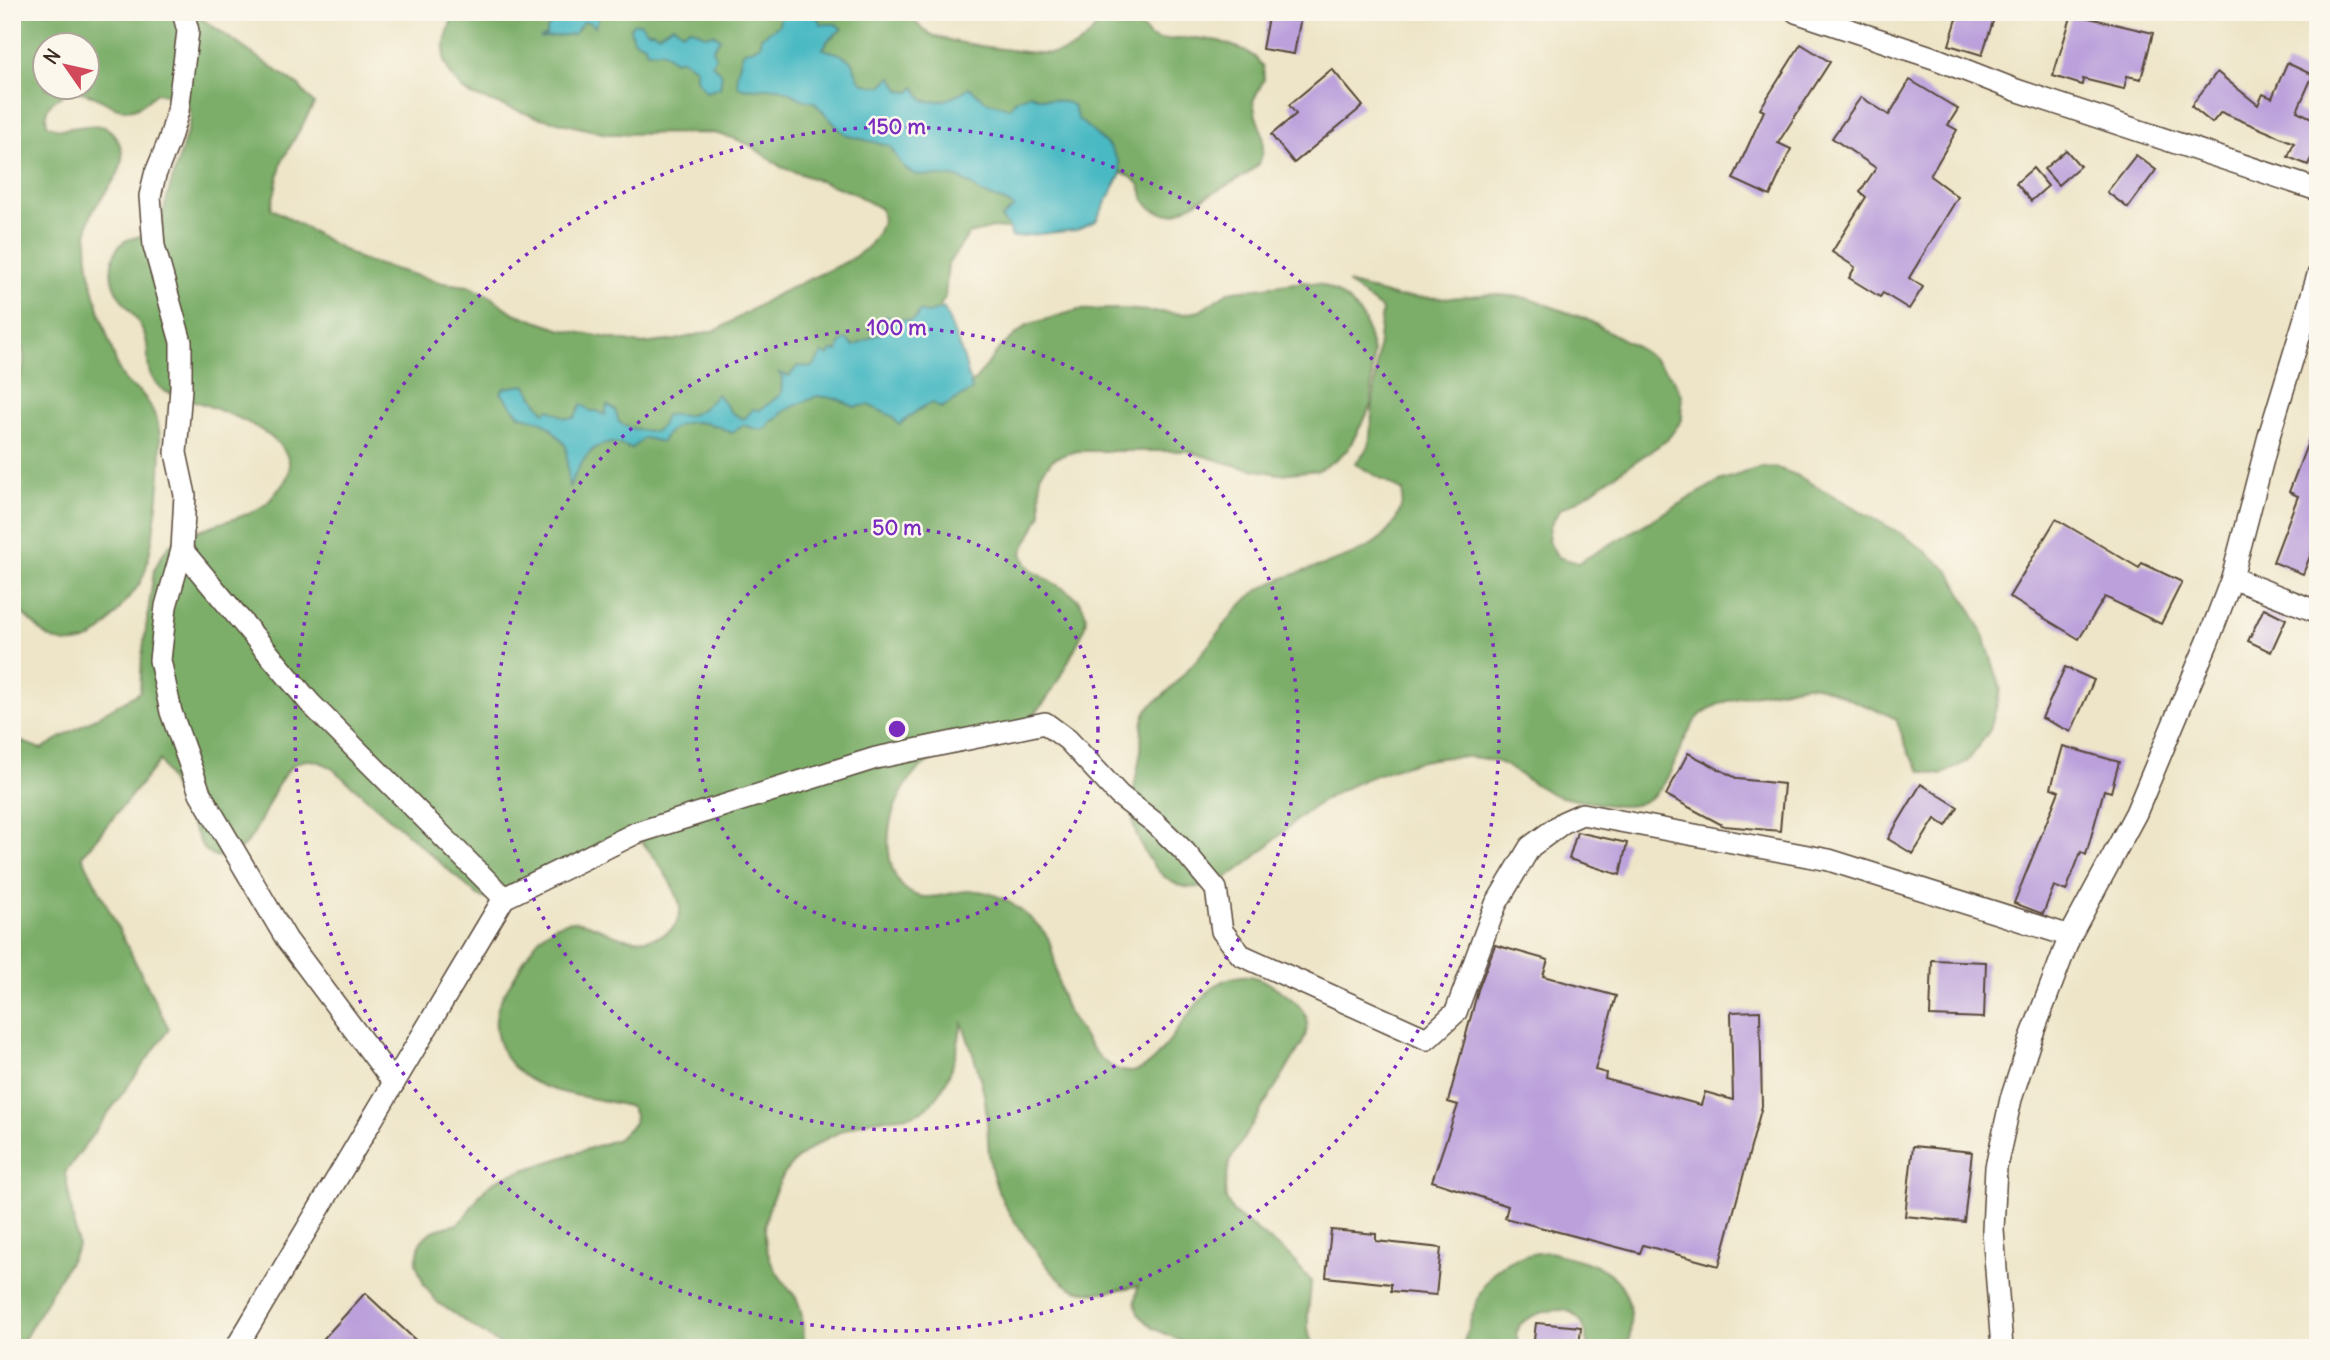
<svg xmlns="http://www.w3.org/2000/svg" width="2330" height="1360" font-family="Delius,sans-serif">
<rect width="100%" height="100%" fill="#fbf7ec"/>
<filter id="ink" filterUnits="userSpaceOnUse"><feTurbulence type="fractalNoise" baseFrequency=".0143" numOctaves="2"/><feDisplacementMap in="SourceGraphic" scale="14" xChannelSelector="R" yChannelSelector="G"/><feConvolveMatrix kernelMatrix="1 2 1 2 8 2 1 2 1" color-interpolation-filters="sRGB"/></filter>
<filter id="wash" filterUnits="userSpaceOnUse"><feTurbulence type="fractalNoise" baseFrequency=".00686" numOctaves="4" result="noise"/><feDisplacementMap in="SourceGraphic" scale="28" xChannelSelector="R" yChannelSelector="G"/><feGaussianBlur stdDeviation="1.57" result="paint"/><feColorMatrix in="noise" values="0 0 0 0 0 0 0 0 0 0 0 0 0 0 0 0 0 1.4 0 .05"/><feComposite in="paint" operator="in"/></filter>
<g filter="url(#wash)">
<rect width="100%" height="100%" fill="#eee5c8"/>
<g fill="#7bae69" stroke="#5b6c44" stroke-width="2" fill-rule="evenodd">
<path d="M12,12H199L198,16L299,86L314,104L282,161L271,208L362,260L443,283L468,286L488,295L514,313L559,329L642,344L676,340L719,329L776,295L848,261L867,248L878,232L883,221L881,209L851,192L781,167L748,144L733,138L713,133L607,134L537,117L471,95L461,88L452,77L444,61L445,42L454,12H908C916,23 922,31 935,36C950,43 1042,56 1058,53C1063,52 1069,50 1073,48C1089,40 1097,27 1105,12H1144L1141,26L1150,37L1159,40L1196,38L1219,41L1244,50L1256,58L1263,67L1264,79L1253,101L1256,116L1263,136V151L1259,164L1246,175L1176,213C1163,216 1148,210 1143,197C1143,197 1141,187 1140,186C1135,176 1121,173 1111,169L937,111L754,65L1021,201L1016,230L993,228L969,234L948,264L945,297L931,323L947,396L976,379L999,349L1027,325L1078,310L1123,309L1184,314L1200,311L1228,292L1303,282L1321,284L1335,291L1351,303L1364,319L1373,352L1371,407L1348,449L1335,460L1319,470L1279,474L1241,467L1187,451H1078L1060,456L1052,460L1040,475L1041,514L1022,552C1023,556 1025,563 1028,566C1040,581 1078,588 1085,612C1089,626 1077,643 1071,656C1060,677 1048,702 1030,718C1022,725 1006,729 996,733C974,742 948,749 928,762C909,773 894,804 890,824C887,840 888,866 898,881C920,912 950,888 977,891C995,892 1015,905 1029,917C1035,922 1046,933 1049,940C1058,965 1056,993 1071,1017C1084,1037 1102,1072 1131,1072C1162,1071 1188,998 1223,981C1232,977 1245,974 1254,977C1270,982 1302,1002 1307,1019C1309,1028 1305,1036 1302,1044L1230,1160L1225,1187L1226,1199L1233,1212L1290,1256L1311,1281C1311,1294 1304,1328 1311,1339C1314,1344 1320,1346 1325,1348H1195L1153,1328L1138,1314L1135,1301L1138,1286C1119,1289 1093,1297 1074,1289C1059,1283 1046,1265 1037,1252C1020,1229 1002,1207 994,1179C986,1154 989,1126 985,1100C981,1075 971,1047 962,1023C957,1052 950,1090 925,1109C911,1119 889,1117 873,1120C848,1125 807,1147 790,1166C778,1180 765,1212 765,1230C764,1253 774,1270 788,1288C791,1292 796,1296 797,1300C804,1314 803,1333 805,1348H505L437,1302L424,1285L416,1263L420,1243L426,1236L435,1230L457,1224L463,1219L482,1192L490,1184L503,1177L618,1139L634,1123L635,1115L631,1107C584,1093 514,1097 498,1039C492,1018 498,1002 510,984C521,967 532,941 550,929C558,923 570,920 580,922C592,924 604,931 615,935C637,943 676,942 680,912C683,895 651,851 639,839L494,901L478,896L468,887L333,769C269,726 273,850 225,856C214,858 208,854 202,846L160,760L82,856L169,1029L65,1173L78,1246L19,1348H12V738L41,749L140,692L142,657L154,570C159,561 164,549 172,543C176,540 182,538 186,536C211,523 243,520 266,504C271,500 275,493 280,488C325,436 196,402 164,391C138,369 154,357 144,333C133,305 102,293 114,256C116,249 121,243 127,240C139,235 151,237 159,222C164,213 166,201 169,191C176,167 184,143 191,119L188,103L168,95L156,93C150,99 141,107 133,109C106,115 88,75 55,100C46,106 45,114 47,124C69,141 104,105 120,145C131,172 100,193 91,215C85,230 87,252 89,267C93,294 102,319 110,344C114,355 117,369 124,379C128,385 134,388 140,392C149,401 157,417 159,430C165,455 153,558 141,581C137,589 130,596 125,602C110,622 96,646 68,643C40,641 35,618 12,607V393C33,362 22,347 12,314ZM46,46H88V88H46Z"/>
<path d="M1347,283L1397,297L1450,298L1491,294L1527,298L1586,319L1632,344L1654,359L1673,378L1682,396V420L1667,440L1577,501L1560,509L1550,526L1548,541L1558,557L1578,563L1719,481L1762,467L1777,468L1796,475L1905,536L1924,550L1950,572L1983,633L2001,689L1990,730L1968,761L1941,775L1921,771L1909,754L1896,719C1882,711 1867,707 1852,700C1837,694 1823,685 1806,685C1798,685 1788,689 1779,690C1755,695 1712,699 1696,720C1673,749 1673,803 1626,806C1616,807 1568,799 1558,796C1550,794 1541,788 1533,783C1522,777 1510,766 1498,762C1467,753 1433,757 1403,766C1369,776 1332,792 1304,814C1269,840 1212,914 1166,878C1152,867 1142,849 1136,833C1127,807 1137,776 1141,751C1142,737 1140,722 1147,710C1152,703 1162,698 1168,691C1188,670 1208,647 1226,623C1235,612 1242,602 1254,593C1300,560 1402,565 1403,491L1355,464L1369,446L1382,309Z"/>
<path d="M1549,1252C1587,1262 1628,1267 1630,1315C1631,1326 1631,1337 1627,1348H1589C1587,1336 1585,1324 1576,1316C1565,1304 1534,1312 1522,1323C1520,1324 1517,1330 1516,1332L1519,1348H1462C1480,1293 1482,1256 1549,1252Z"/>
</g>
<g fill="#4ab9c3" stroke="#427270" stroke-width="2">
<path d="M557,12H599L600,15L595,27L590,22H583L574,34L540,38L546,35L547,30Z"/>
<path d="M781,12H815L821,24H836L842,29L828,40L823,49L840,54L853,62C857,81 861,86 881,86L892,77L901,91L910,92L915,87L924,100C940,105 957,96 969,87L986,101L1009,108L1016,100L1030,94C1046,102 1056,97 1073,105L1078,119L1110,147L1119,162L1121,174L1096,221L1076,230L1012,237L1008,226L1001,218L1014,207C1004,200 995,198 984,194C974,190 969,180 957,178C919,171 912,187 890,146L849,136L840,130L814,102C796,100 790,90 778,88C764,86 754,92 739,87C734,74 740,65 743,52L761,45V37L779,25Z"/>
<path d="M640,23L648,31H653L658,34L673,25L683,32L690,28L705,35L714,34L720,39L713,49L716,57L712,64L722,74L720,88L706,92L696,79V69L682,59L674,61L662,51L647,52L645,45L633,40L630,28L633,24Z"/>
<path d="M944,308L964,359L972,390L941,408L933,403C921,406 909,417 899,425L892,416L868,405L854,407L839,399L817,396L784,411L778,418L770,422L767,428L760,430L743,425L732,433C709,421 676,413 662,442L644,438L631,449C597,431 581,459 569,488L566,446L550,427L540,421L519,415L501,393L504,388L525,385C533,394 536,404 545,412L549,409L565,418H574L582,404L590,411H597L605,415L607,405L615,410L619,422C631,431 640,429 654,432L661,427L665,415C673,414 682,416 689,415C699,413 711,402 717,394L732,413L744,419L753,409L760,410L781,394L782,378L779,373L789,376L798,366L813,367L822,353L829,356L831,351H838L840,344L846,339L854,346L880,333C878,326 879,322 886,316L910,321L917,317L919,311L928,313Z"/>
</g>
<g id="blocks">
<g fill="#bba0db">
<path d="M1269,12L1301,17L1294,54L1262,49Z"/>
<path d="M1959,12H1996L1982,55L1949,45Z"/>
<path d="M2072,14L2153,33L2141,79L2127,76L2124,89L2083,79L2082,85L2053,76Z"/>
<path d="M1801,44L1830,62L1778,143L1791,149L1770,196L1733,179L1764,111L1760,109Z"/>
<path d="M2287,63L2313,75L2297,111L2318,121V143L2308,165L2288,157L2294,143L2221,112L2212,123L2191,106L2217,72L2258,105L2263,94L2272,98Z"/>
<path d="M1332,69L1363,106L1294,163L1271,135L1296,114L1289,105Z"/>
<path d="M1910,80L1958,109L1948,125L1957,130L1930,176L1958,197L1909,278L1923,287L1909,309L1883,293L1880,297L1849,278L1855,267L1832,252L1866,197L1860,192L1876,168L1832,138L1861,97L1889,115Z"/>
<path d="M2066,150L2080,166L2058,185L2044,169Z"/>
<path d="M2136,155L2156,170L2128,208L2107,192Z"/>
<path d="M2033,168L2048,186L2031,201L2016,183Z"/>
<path d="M2316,421L2318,536L2303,574L2273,562L2298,496L2289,492Z"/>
<path d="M2056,519L2139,568L2142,563L2182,582L2161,624L2105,597L2079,639L2009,597Z"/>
<path d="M2264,608L2286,619L2271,652L2248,641Z"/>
<path d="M2065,667L2094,680L2071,732L2042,718Z"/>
<path d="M2063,746L2119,762L2111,792L2104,790L2086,855L2081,852L2066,891L2054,886L2043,914L2014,903L2059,791L2051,788Z"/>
<path d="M1688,753L1738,779L1784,784L1780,831L1724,826L1666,795Z"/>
<path d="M1921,784L1958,807L1946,826L1935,819L1913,854L1888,839Z"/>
<path d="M1577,832L1627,843L1620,875L1569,859Z"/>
<path d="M1495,945L1548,960L1543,976L1616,996L1595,1070L1606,1073L1605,1079L1701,1105L1705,1092L1733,1100L1731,1012L1760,1011L1762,1106L1719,1266L1643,1245L1640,1253L1505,1218L1508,1206L1432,1181L1458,1105L1448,1102L1478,990Z"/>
<path d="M1932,960L1986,962L1984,1018L1930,1016Z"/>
<path d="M1913,1146L1972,1152L1964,1222L1905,1216Z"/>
<path d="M1331,1230L1376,1234V1241L1441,1248L1436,1295L1391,1291V1284L1326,1277Z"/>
<path d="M365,1293L424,1348H315Z"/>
<path d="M1536,1323L1581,1327L1579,1348H1533Z"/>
</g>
</g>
</g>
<g filter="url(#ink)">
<use href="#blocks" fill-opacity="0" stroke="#564638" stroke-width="2"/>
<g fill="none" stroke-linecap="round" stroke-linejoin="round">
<g stroke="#564638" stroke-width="24">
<g id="street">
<path d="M183,12L188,31L178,111L169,141L155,175L150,196L154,246L181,342V388L176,453L185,495L182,550L166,606L160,660L171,712L200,793L287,940L394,1083"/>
<path d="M1796,12L1934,58L2016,90L2318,190"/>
<path d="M182,550L310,703L504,898"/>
<path d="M2232,578L2318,612"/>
<path d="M236,1348L504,898L636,833L876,758L1045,723L1068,740L1119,795L1155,823L1185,852L1216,889L1222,931L1241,955L1427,1039L1456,1012L1496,904L1530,847L1564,822L1582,814L1829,860L2070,936"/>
<path d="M2002,1348L1993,1230L1996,1167L2011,1099L2032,1035L2070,936L2136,813L2208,641L2232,578L2269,436L2318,275"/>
</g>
</g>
<use href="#street" stroke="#fff" stroke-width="21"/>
</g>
</g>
<g fill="none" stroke="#7b2cbf" stroke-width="3.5" stroke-dasharray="3.5 7">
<circle cx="897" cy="729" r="201"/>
<circle cx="897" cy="729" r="401"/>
<circle cx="897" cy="729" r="602"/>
</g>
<circle cx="897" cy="729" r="10" fill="#7b2cbf" stroke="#fbf7ec" stroke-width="3.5"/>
<g font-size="21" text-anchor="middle" font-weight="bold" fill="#7b2cbf" stroke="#fbf7ec" stroke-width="5" stroke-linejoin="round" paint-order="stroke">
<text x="897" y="134">150 m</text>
<text x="897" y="335">100 m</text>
<text x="897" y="535">50 m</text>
</g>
<rect width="2330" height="1360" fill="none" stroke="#fbf7ec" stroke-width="42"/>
<g transform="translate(66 66) rotate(304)"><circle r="33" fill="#fbf7ec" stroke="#aea59a" stroke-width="2"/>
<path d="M0-5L12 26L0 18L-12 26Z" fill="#d1495b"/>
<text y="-10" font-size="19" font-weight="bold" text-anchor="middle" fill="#3b2a1e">N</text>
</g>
</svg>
